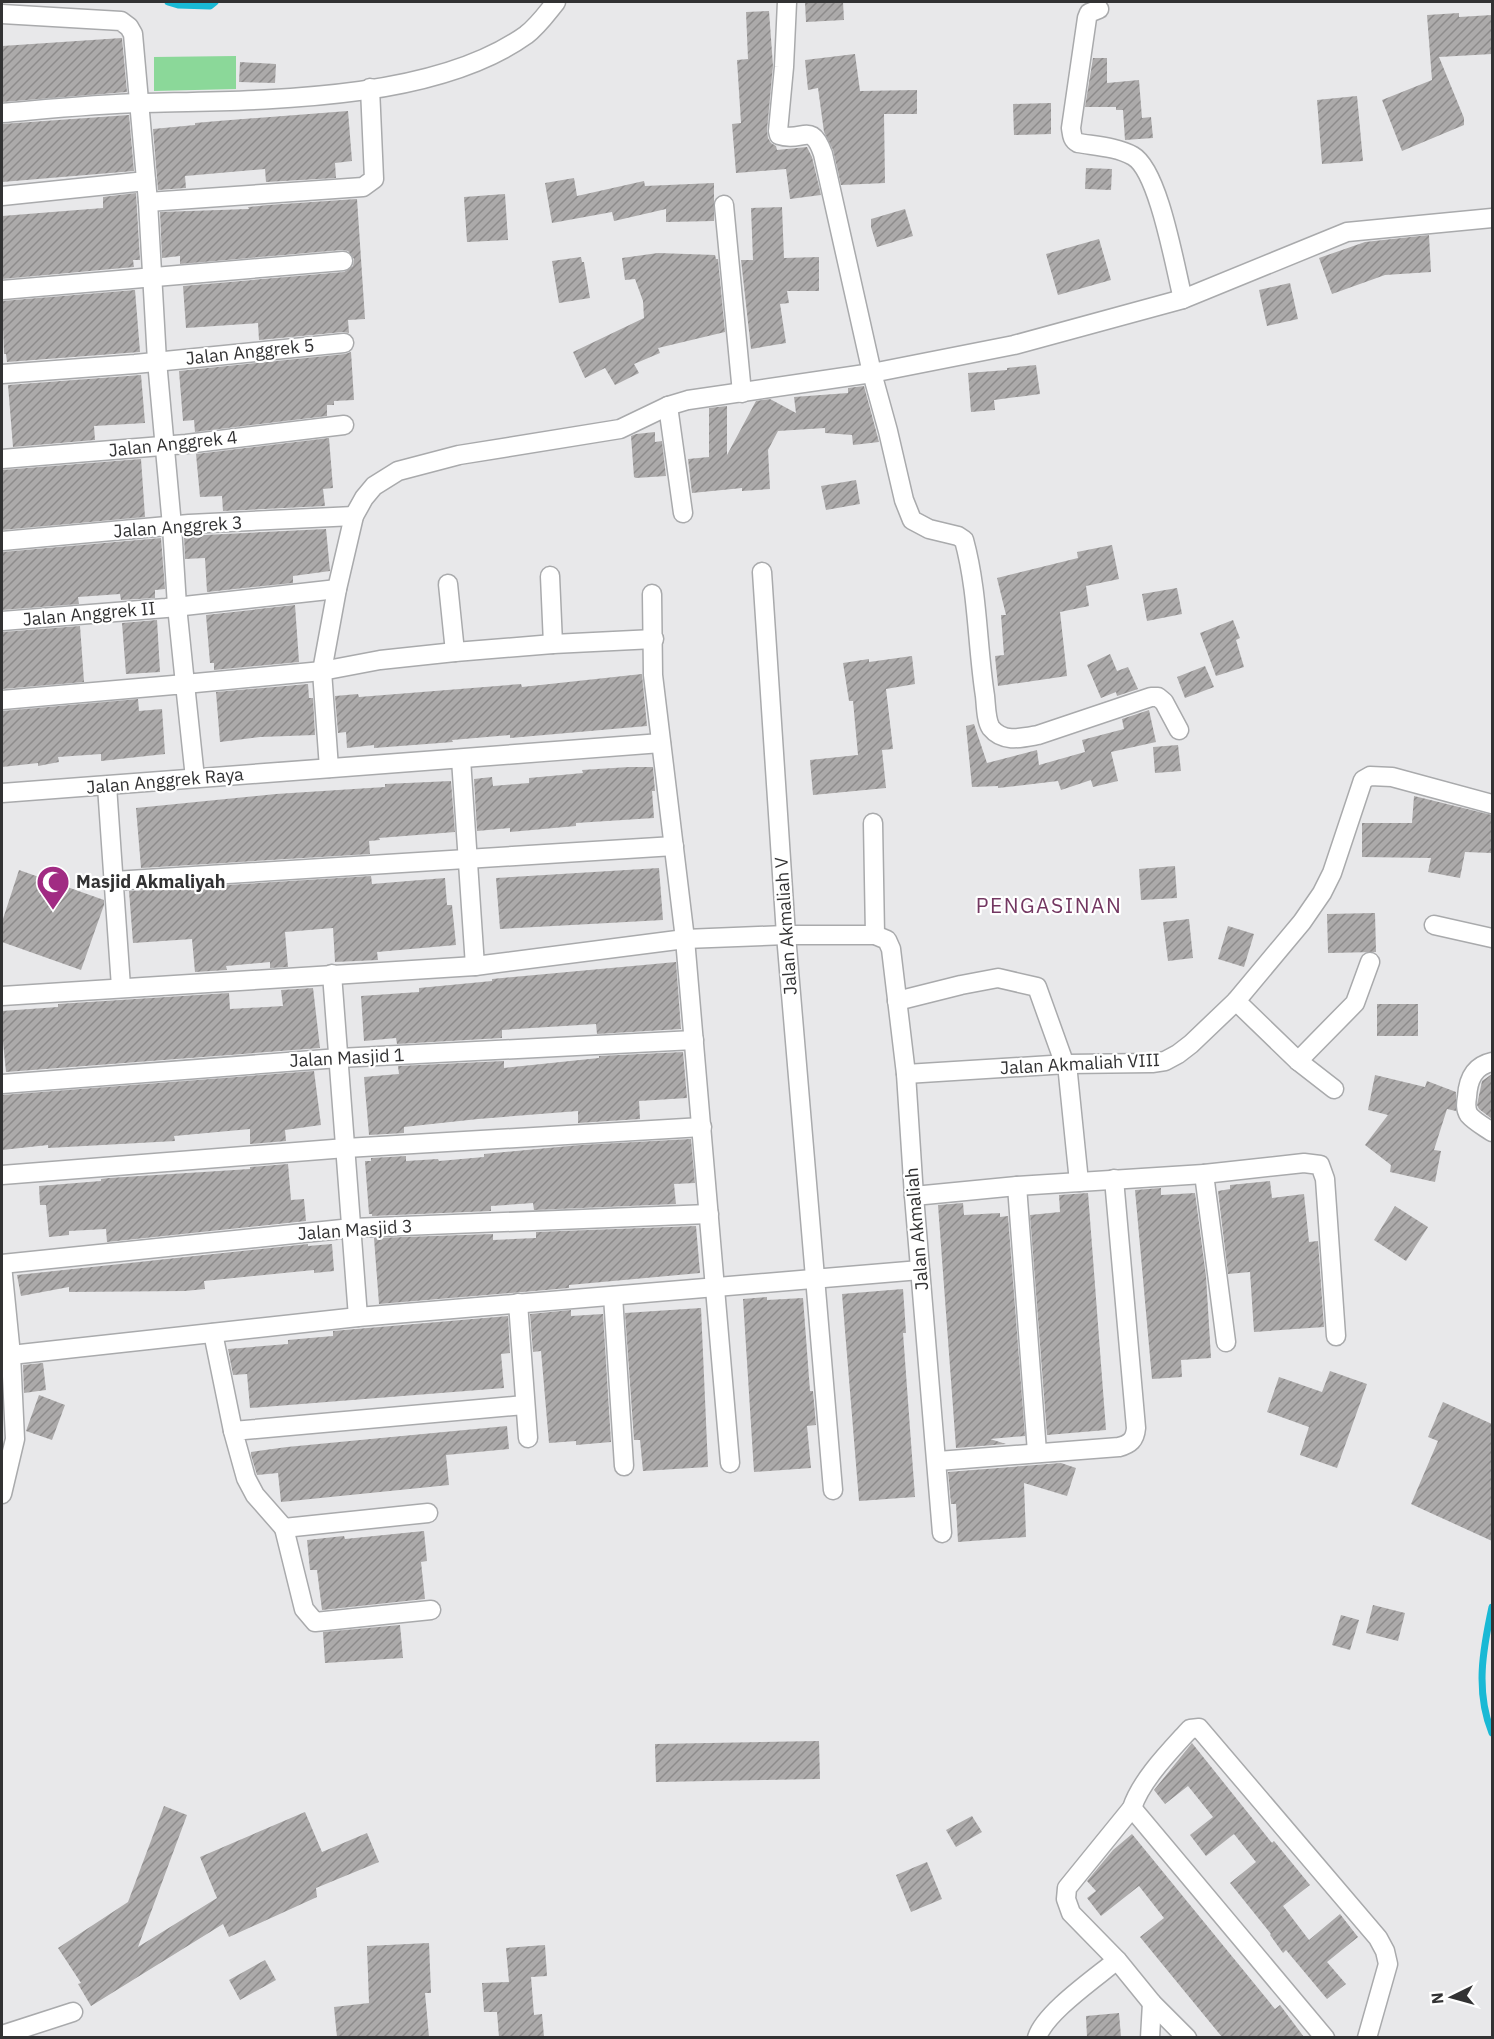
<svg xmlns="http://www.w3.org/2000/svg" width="1494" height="2039" font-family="'IBM Plex Sans',sans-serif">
<defs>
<pattern id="building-hatch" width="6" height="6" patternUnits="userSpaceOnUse" patternTransform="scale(1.5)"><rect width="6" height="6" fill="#acaaaa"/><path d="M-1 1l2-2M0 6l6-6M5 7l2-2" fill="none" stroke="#8d8b8b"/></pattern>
</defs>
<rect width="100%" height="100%" fill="#e8e8ea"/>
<path fill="#8bd899" d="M236,56V89L154,91V57Z"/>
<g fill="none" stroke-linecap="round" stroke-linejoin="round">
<g stroke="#19b9d5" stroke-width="7">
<path d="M168,2L178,5L210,6L215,2"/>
<path d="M1492,1607C1483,1649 1475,1691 1492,1733"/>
</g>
</g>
<g fill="url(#building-hatch)">
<path d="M805,2H843L844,20L806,22Z"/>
<path d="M769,11L773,66L767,130L768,138L771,143L776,146L777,150L807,147L812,157L821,195L790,199L786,169L736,173L732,124L741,123L737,60L748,59L746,12Z"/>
<path d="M1459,13V17L1492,15V54L1439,57L1464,118V125L1402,151L1382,100L1432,80L1427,15Z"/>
<path d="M122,38L127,92L2,102V46Z"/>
<path d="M855,54L860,91L917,90V114H884L885,183L841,185L833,150L824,132L818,88L808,90L805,60Z"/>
<path d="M1093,58H1107V83L1139,80L1142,118L1151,117L1153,138L1125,140L1123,110H1116V107H1085Z"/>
<path d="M240,62L276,64L275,83L239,82Z"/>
<path d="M1357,96L1363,161L1322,164L1317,100Z"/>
<path d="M1051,103V134L1014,135L1013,104Z"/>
<path d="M348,111L352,161L335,163L336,178L266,182L265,169L185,176L186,188L158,190L153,129L195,125V123L218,121Z"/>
<path d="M129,115L134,171L2,182V124Z"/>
<path d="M1086,168L1112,169L1111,190L1085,189Z"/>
<path d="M574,178L577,196L644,181L645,186L714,183V221L666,222V209L614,221L612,212L552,223L545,183Z"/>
<path d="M136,193L140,260H133L134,267L2,279V216L103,208V197Z"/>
<path d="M505,194L508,240L467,242L464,197Z"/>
<path d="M357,199L365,319L348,320L349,333L343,332L259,340L258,323L186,328L183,286L344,272L353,266L354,259L348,251L342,250L180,264V256L162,258L160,212L249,209L248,207L268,205Z"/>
<path d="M782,207L784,258L819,257V291H787L789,303L780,304L786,343L751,349L741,260H753L751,208Z"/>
<path d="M905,209L913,236L877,247L871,227V219Z"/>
<path d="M1429,235L1431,272L1385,275L1332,294L1319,258L1365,242Z"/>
<path d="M1099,239L1111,280L1058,295L1046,254Z"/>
<path d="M658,253L715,255L716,259H718L725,332L658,348L660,353L634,364L639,373L615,385L605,368L585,378L573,352L644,318L643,301L635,279L625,280L622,258Z"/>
<path d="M581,257L582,262H584L590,298L559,303L552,261Z"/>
<path d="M1290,283L1298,319L1267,326L1259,290Z"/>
<path d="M135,290L140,352L7,362L6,354H4L2,301Z"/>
<path d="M351,352L354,400L334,401V405H327V416L195,432L194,420L183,421L179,371L345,354Z"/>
<path d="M1036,365L1040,394L994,400L995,410L971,412L968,373L1007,370V368Z"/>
<path d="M141,375L145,423L94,426L95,440L13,447L8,385Z"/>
<path d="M864,386L879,442L853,445L852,435L825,433V428L778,431L768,450L770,489L742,491V488L692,493L688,459L709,457V408L727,406V455L756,401L770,399L796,413L794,397L848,393V388Z"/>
<path d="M655,432V442L662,441L666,476L636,478L634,477L631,436L636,434Z"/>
<path d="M329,438L333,488L323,489L325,506L223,511L222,496L200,497L196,454Z"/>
<path d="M141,459L145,517L2,530V470Z"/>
<path d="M856,480L860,504L826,510L821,486Z"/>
<path d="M326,529L330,571L293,576V583L207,592L205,558L185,559L184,536Z"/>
<path d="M161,538L165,589L155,590V598L121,600L120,594L78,597L79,604L2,610V552Z"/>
<path d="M1112,545L1119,579L1086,586L1089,606L1060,612L1067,676L998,686L995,656L1004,655L1001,615H1006L997,578L1078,558L1077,552Z"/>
<path d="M1177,588L1182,614L1147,621L1142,594Z"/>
<path d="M295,605L299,662L214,670V663H210L206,615Z"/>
<path d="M157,620L160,672L126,674L122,623Z"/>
<path d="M1233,620L1240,638L1236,640L1244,667L1216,676L1200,633Z"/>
<path d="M80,626L84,682L2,689V632Z"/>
<path d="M1110,654L1117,671L1128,667L1138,689L1117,696L1116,692L1101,698L1087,665Z"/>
<path d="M912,656L915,684L886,689L893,749L882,750L886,788L813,795L810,760L858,755L853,701H849L843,663L869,659V662Z"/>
<path d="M1205,666L1214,687L1185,698L1177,677Z"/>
<path d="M642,674L647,726L510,738V735L452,740L453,742L374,748V745L347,748L346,732L338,733L335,696L358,694L359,697L521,684L522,687Z"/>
<path d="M308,684L309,698H313L315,735L260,737L220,742L216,692Z"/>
<path d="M138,699L139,711L162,709L165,754L101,761V754L58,757L59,762L38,766V763L2,767V711Z"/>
<path d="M1149,710L1156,742L1111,752L1118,781L1093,787L1091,780L1061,790L1058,781L998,788V786L972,787L966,726L974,724L987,763L1037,750L1039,765L1085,752L1082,740L1124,729L1122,719Z"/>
<path d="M1178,745L1181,771L1155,773L1153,747Z"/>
<path d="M629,767H653L655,791H652L654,818L576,823V826L510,832V828L477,831L474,779L492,777L493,786L529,783V778L583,773L582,770Z"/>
<path d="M451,781L455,832L379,838L380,840L369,841L370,854L141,868L136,808L276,794L385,787V784Z"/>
<path d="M1414,796L1492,815V853L1465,852L1460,878L1428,872L1431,858L1362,857V823H1412Z"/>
<path d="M1175,866L1177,898L1141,900L1139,869Z"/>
<path d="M659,868L663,920L500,929L496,878Z"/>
<path d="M19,870L104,900V905L81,970L2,942V922Z"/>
<path d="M371,876L372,884L445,878L447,905H452L456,945L377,952L378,960L335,962L333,928L285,932L288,967L270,968V962L226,966L227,970L195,972L192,939L133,943L129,891Z"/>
<path d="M1375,913L1376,952L1328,953L1327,914Z"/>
<path d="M1189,919L1193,958L1168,961L1163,922Z"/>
<path d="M1228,926L1254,934L1244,967L1218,959Z"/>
<path d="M676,962L681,1029L597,1034L596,1024L502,1030V1038L397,1044L396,1038L364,1041L361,996L419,992V988L492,981V979Z"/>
<path d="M313,988L320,1048L6,1072L2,1032V1011L58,1007V1004L229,993L230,1009L283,1006L281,990Z"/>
<rect x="1377" y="1004" width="41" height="32"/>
<path d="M683,1052L687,1098L639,1101L640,1119L578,1123V1111L478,1119L404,1127V1133L369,1135L364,1077L399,1074L398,1066L504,1061V1068L599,1058V1056Z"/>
<path d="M314,1071L321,1125L285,1130L286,1141L250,1144V1129L174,1136L175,1141L48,1148V1145L2,1150V1095Z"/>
<path d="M1492,1074V1119L1479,1109L1477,1105L1482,1081Z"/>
<path d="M1375,1075L1425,1087L1427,1081L1456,1092V1111L1447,1109L1434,1150L1441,1151L1435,1182L1390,1172L1391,1165L1365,1145L1388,1115L1368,1110Z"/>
<path d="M691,1139L695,1183L674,1184L676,1204L534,1210L533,1203L491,1206V1211L372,1216V1214H369L365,1161H371V1158L406,1156V1161L438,1159L439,1161L484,1157V1154L580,1145Z"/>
<path d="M288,1164L291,1200L304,1199L306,1221L107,1242L106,1229L69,1231V1235L49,1237L46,1205H40L39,1186L101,1181V1179L109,1178L250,1169V1167Z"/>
<path d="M1270,1181L1272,1198L1304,1194L1309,1242L1318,1241L1324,1327L1254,1332L1250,1272L1228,1274L1218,1191L1230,1189V1185Z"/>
<path d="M1161,1188V1195L1195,1193L1206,1276L1211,1358L1181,1360L1182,1377L1152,1379L1135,1190Z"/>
<path d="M1088,1193L1106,1430L1047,1435L1030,1215L1060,1212L1059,1195Z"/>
<path d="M963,1203L964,1215L1000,1213V1217L1008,1216L1025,1436L990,1439L1006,1444L956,1448L938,1205Z"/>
<path d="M1395,1206L1428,1227L1406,1261L1374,1240Z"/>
<path d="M696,1226L700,1273L569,1285V1288L379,1304L374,1238L493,1234V1240L536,1238V1232Z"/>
<path d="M308,1244V1246L332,1244L334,1271L314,1273V1270L204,1281L205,1289L185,1291L69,1292V1287L21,1296L17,1275Z"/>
<path d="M903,1289L906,1333H903L915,1497L859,1501L842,1294Z"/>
<path d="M767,1297V1300L803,1298L810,1391H813L816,1425L807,1426L811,1468L754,1472L743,1299Z"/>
<path d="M701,1308L708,1467L643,1471L640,1440H634L625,1313Z"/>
<path d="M571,1310V1316L603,1314L611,1442L576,1445V1441L549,1443L541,1351L533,1352L530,1314Z"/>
<path d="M508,1316L510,1353L501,1354L504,1388L250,1408L247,1374L233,1375L228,1349L288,1344V1340L333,1336V1331Z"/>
<path d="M43,1363L46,1390L24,1393L23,1365Z"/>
<path d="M1330,1371L1367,1384L1337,1468L1300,1455L1309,1427L1267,1412L1279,1377L1322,1392Z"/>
<path d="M39,1395L65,1405L52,1440L26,1431Z"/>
<path d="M1443,1402L1492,1424V1541L1411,1504L1438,1441L1428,1437Z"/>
<path d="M507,1426L509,1449L446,1455L449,1485L281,1502L278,1473L257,1475L251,1455V1452L287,1447Z"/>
<path d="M1061,1463L1076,1468L1067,1496L1024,1483L1026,1537L958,1542L956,1504H951L948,1472Z"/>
<path d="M424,1531L427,1561L421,1562L425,1599L322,1610L317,1570H310L307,1540L344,1536L345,1539Z"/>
<path d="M1373,1605L1405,1613L1398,1641L1366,1633Z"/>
<path d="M1341,1615L1359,1620L1350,1650L1332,1645Z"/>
<path d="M400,1625L403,1658L325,1663L323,1632Z"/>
<path d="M819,1741L820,1779L656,1782L655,1744Z"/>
<path d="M1192,1743L1272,1843L1274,1841L1310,1885L1283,1906L1309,1940L1340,1914L1358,1937L1327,1962L1346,1984L1327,1999L1286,1950L1283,1953L1270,1935L1271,1934L1230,1883L1256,1862L1234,1834L1206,1856L1190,1835L1213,1817L1188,1786L1165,1804L1154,1790Z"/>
<path d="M164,1806L187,1815L138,1947L217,1898L200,1857L305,1812L322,1852L367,1833L379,1862L316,1888L317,1897L229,1937L223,1924L91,2006L78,1984L81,1983L58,1948L128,1902Z"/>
<path d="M972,1816L982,1832L956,1847L946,1830Z"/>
<path d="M1132,1834L1275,2009L1280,2005L1304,2037H1222L1140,1937L1164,1918L1139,1886L1101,1916L1087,1898L1096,1891L1087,1881L1113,1850Z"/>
<path d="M927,1862L942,1899L911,1912L896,1875Z"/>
<path d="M429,1943L431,1993H425L429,2037H337L334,2007L369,2003L367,1946Z"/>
<path d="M545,1945L547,1976L531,1977L534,2015L542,2014L544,2037H499L497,2012H484L482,1983L509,1982L506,1948Z"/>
<path d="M265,1960L276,1980L240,2000L229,1980Z"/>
<path d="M1119,2013L1121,2037H1087L1086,2016Z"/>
</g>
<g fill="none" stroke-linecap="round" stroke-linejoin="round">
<g stroke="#a9aaac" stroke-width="21">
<g id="minor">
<path d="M787,2L784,67L778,131L779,135C803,143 811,120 823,154L872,373L888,431L904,500L912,520L929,529L958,536L964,540C978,591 977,645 985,696C986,705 986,721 991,728C1003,743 1022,738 1038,735L1151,697H1158L1164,702L1179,730"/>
<path d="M1099,9L1089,13L1087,18L1071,128C1072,135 1072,140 1078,143C1096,146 1117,147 1133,156C1159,171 1175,268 1183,299"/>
<path d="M2,14L121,21L129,27L133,34L148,202L157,361L172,526L177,606L185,684L322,671L380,660L455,652L553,644L654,639"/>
<path d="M2,113C48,109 95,104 142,103C256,100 431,103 526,35C538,26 547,13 556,2"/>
<path d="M2,196L146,181"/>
<path d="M148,202L363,187L374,179L370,88"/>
<path d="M724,205L742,393"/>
<path d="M2,290L343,261"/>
<path d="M2,374L135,364L344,343"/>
<path d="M668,406L683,513"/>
<path d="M2,459L186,444L344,425"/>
<path d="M2,541L189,524L354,516"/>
<path d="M762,572L786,935L833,1490"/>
<path d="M550,576L553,644"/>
<path d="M448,584L455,652"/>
<path d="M652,594L653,675L685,939L730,1463"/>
<path d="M2,621L166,608L337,589"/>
<path d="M2,700L185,684L195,778"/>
<path d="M461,759L475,966"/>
<path d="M329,768L322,671L337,589L354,516L364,498L374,486L398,471L459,455L620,429L668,406L688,400L872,373L1014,345L1183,299L1347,232L1492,218"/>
<path d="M107,786L121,987"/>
<path d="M2,793L661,743"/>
<path d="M873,823L875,935"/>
<path d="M114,881L674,846"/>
<path d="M1434,925L1492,938"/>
<path d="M332,974L358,1317"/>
<path d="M2,996L475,966L685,939L786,935H875L887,940L891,949L906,1074L914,1196L942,1533"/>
<path d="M897,1001L961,985L998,978L1037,987L1065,1065"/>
<path d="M1236,1001L1298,1061L1334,1089"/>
<path d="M1298,1061L1355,1003L1370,962"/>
<path d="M1492,1062C1474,1066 1468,1079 1467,1097C1466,1103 1465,1109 1469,1115C1475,1122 1485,1127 1492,1132"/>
<path d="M1067,1064L1079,1182"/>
<path d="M906,1074L1067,1064L1152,1063L1165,1061L1178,1054L1191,1044L1236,1001L1302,922L1322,893L1332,873L1363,780L1370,776L1392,777L1492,804"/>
<path d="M2,1084L339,1058L694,1040"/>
<path d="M1204,1174L1226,1342"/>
<path d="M2,1175L346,1148L702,1127"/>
<path d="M1017,1186L1037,1452"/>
<path d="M914,1196L1017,1186L1204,1174L1304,1163L1320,1165L1325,1179L1336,1336"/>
<path d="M2,1264L352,1228L709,1214"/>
<path d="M2,1265L11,1355L15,1439L2,1494"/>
<path d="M613,1296L624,1466"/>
<path d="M518,1303L528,1438"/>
<path d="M213,1333L233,1431"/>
<path d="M11,1355L358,1317L920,1270"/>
<path d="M938,1461L1119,1447C1130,1444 1135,1440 1136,1428L1114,1179"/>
<path d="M428,1513L284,1528L255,1495L246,1478L233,1431L524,1405"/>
<path d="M284,1528L304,1609L315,1622L431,1610"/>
<path d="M1132,1808L1325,2038"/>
<path d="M2,2035L73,2012"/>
<path d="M1037,2038C1044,2013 1097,1977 1117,1960"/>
<path d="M1150,2038L1152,2003"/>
<path d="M1187,2038L1152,2003L1117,1960L1071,1913L1066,1899L1067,1888L1132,1808C1141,1780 1171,1750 1190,1729L1199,1728L1378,1938L1385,1951L1388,1964L1367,2038"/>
</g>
</g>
<use href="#minor" stroke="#fff" stroke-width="18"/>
</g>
<defs>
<g id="mosque-pin" transform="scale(1.725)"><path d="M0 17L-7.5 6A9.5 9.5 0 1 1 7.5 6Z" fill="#a12b83" stroke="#fff"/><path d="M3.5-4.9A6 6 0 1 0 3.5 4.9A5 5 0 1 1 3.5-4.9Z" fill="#fff"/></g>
</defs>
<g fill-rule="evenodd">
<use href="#mosque-pin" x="53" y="882"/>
</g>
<g text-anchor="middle" stroke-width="4.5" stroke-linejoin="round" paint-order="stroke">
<g font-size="18" fill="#323233" stroke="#fff">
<text transform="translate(250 352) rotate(-6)" y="6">Jalan Anggrek 5</text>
<text transform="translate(173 444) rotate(-6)" y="6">Jalan Anggrek 4</text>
<text transform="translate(178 527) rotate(-4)" y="6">Jalan Anggrek 3</text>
<text transform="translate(89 614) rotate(-5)" y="6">Jalan Anggrek II</text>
<text transform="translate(165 781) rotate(-5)" y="6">Jalan Anggrek Raya</text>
<text transform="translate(786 926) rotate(-94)" y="6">Jalan Akmaliah V</text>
<text transform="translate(347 1058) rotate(-3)" y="6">Jalan Masjid 1</text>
<text transform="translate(1080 1064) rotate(-3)" y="6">Jalan Akmaliah VIII</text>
<text transform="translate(917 1229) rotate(-95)" y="6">Jalan Akmaliah</text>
<text transform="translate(355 1230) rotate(-4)" y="6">Jalan Masjid 3</text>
</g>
<g font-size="18" font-weight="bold" fill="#323233" stroke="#fff" text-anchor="start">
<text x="76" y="888">Masjid Akmaliyah</text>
</g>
<g font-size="21" letter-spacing="1.5" fill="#733761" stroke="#fff">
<text x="1049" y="913">PENGASINAN</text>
</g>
</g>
<rect width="1494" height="2039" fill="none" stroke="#323233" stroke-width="6"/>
<g transform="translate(1452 1997) rotate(265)" stroke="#ffffff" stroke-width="4.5" paint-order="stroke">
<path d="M0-4.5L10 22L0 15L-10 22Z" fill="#323233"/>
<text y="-9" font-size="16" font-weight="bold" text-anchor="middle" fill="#323233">N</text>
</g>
</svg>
